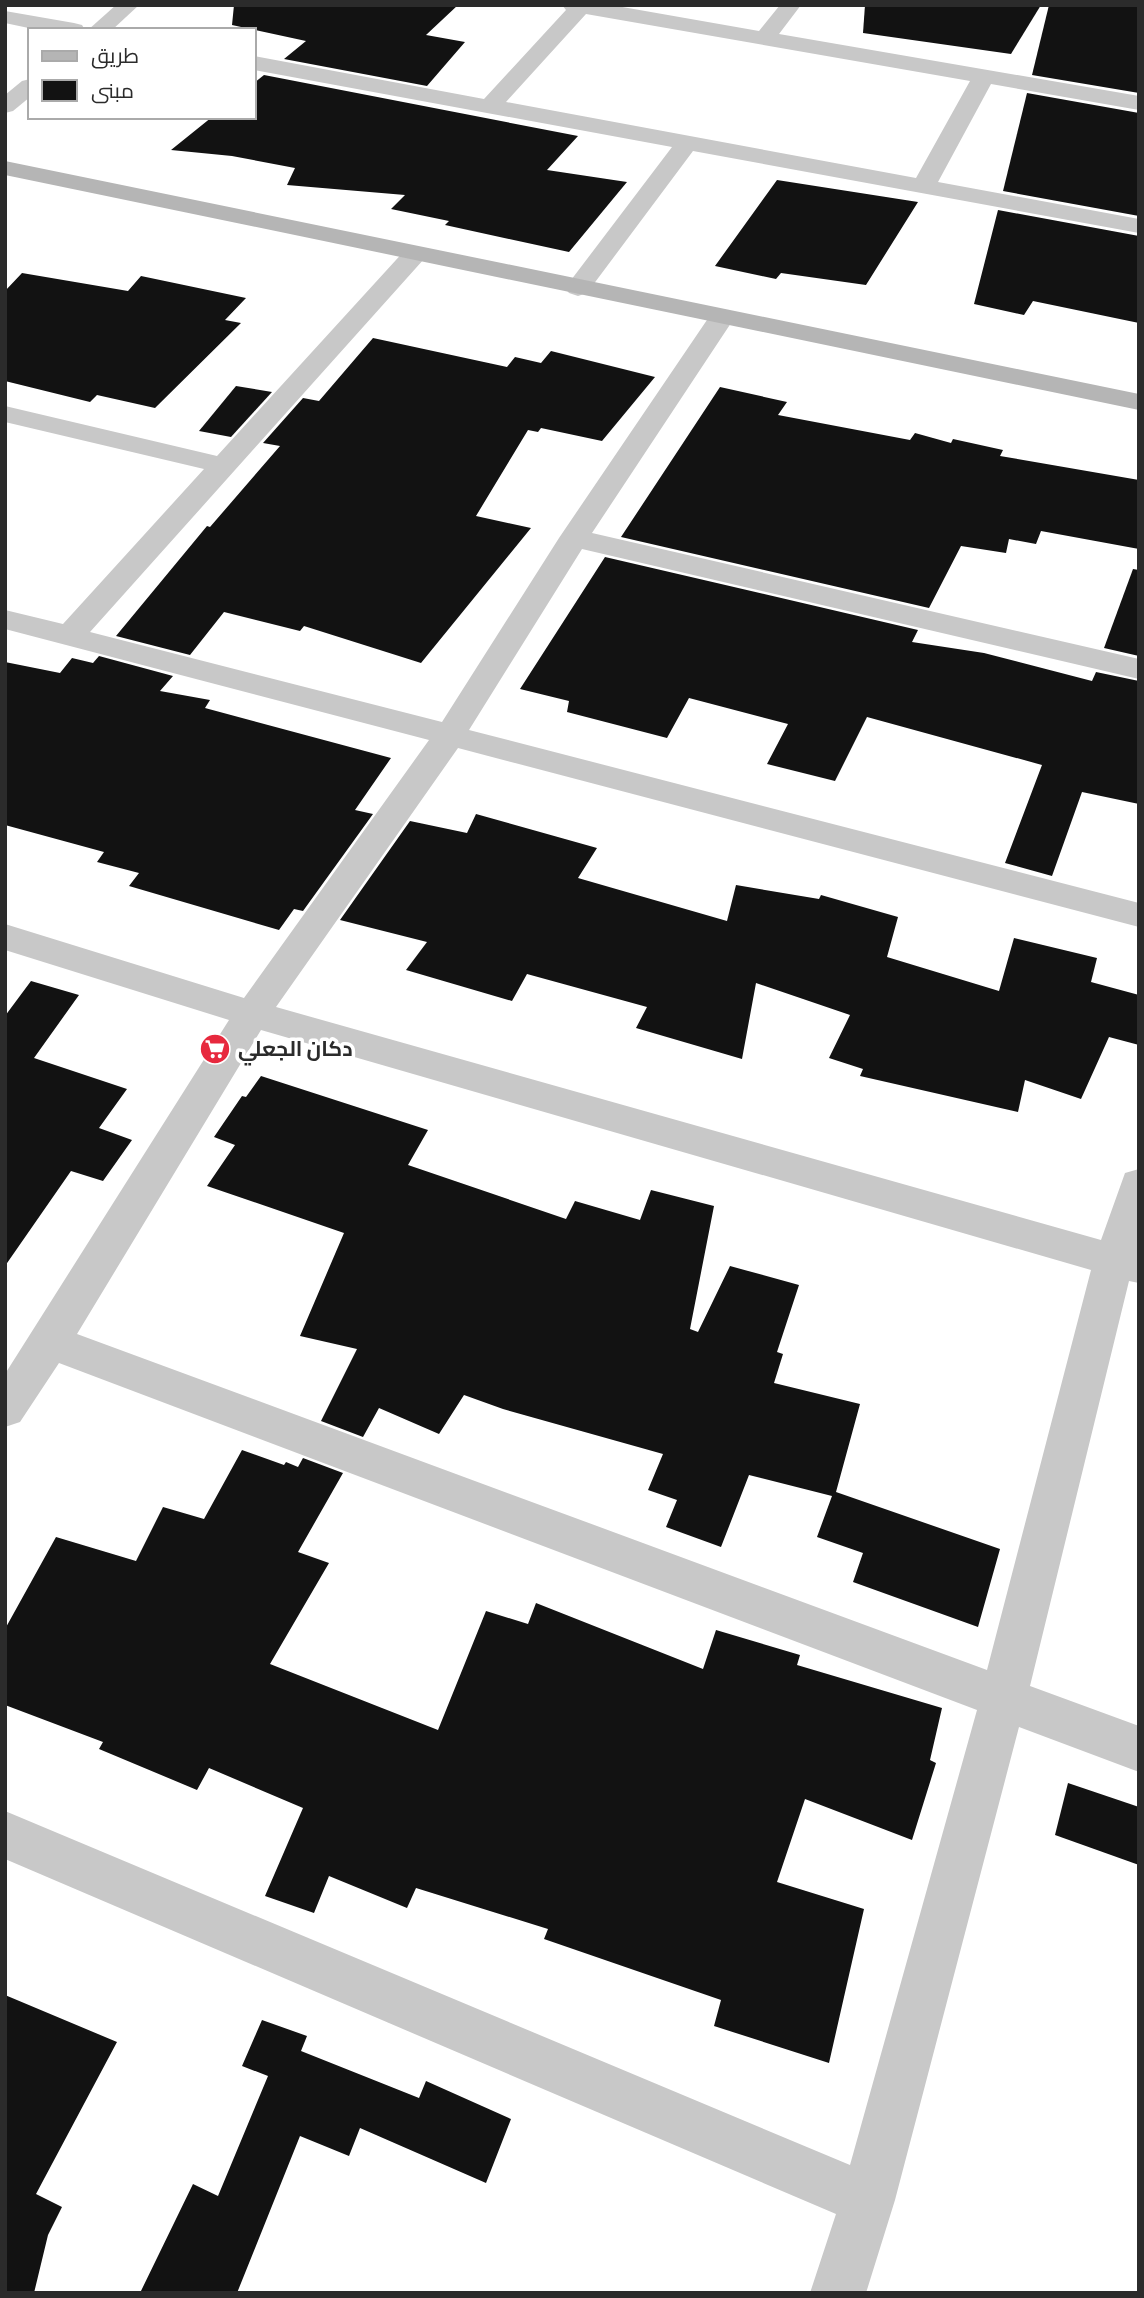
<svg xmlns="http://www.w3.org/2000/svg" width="1144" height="2298" font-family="Manrope,Cairo,sans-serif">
<rect width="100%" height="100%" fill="#fff"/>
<g fill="#121212">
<path d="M234,5H458L426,35L465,42L427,86L284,59L306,41L232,25Z"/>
<path d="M865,5H1041L1011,54L863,33Z"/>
<path d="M1049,5H1139V93L1032,75Z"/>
<path d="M264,75L578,136L547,170L627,182L569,252L445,225L449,221L391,209L405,195L287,185L295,168L232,156L171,150L212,117H254V83Z"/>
<path d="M1027,93L1139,113V216L1003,191Z"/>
<path d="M777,180L918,202L866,285L781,273L776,279L715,266Z"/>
<path d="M998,210L1139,236V323L1033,301L1024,315L974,304Z"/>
<path d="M22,273L128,291L141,276L246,298L225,320L241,323L155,408L97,395L90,402L5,381V291Z"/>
<path d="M373,338L507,367L515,357L541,363L551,351L655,377L602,441L541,428L538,432L528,430L476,516L531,528L421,663L304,626L300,631L224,612L190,655L116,636L207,526L210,527L280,446L263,443L303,398L319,401Z"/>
<path d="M236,386L272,392L231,437L199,431Z"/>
<path d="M720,387L787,402L778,415L910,440L915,433L951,443L953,439L1003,450L1000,456L1139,480V549L1041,531L1036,544L1009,539L1006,553L961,546L929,608L621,537Z"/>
<path d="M605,557L918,630L912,642L984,653L1092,681L1096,672L1139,681V804L1082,792L1052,876L1005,863L1042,765L867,717L835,781L767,764L788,724L689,698L667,738L567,712L569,701L520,689Z"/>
<path d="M1133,569L1139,570V656L1104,648Z"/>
<path d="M99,656L173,676L160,691L210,700L205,708L391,758L355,810L373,814L303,911L294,909L279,930L129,886L139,873L97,862L104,852L5,825V662L60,673L72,658L93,663Z"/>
<path d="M476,814L597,848L578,878L727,921L736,885L819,899L821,895L898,917L887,957L999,991L1014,938L1097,958L1091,982L1139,995V1045L1109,1037L1081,1099L1025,1080L1018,1112L860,1076L863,1069L829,1058L850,1015L756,983L742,1059L636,1028L647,1007L527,974L512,1001L406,970L427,942L340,920L410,821L467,833Z"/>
<path d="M31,981L79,995L34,1058L127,1089L99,1128L132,1140L103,1181L71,1171L5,1266V1016Z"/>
<path d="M261,1076L428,1130L408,1165L566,1219L575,1201L640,1220L651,1190L714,1206L690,1329L698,1332L730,1266L799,1285L777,1352L783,1354L774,1383L860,1404L836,1492L1000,1549L978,1627L853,1582L863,1553L817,1537L832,1496L749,1475L721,1547L666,1527L677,1500L648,1490L663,1454L503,1409L464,1395L439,1434L379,1408L363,1437L321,1421L357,1349L300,1336L344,1233L207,1186L235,1145L214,1137L242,1096L246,1097Z"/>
<path d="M242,1450L284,1465L286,1462L298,1467L303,1458L343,1473L298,1552L329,1563L270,1664L438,1730L486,1611L528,1624L536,1603L703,1669L716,1630L800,1655L797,1665L942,1708L930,1760L936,1763L912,1840L805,1799L777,1882L864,1909L829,2063L714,2026L721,2000L544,1939L548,1929L416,1888L407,1908L329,1876L314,1913L265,1896L303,1808L209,1768L197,1790L99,1749L103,1742L5,1705V1629L56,1537L136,1561L163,1507L204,1519Z"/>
<path d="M1068,1783L1139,1807V1865L1055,1835Z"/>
<path d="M5,1995L117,2042L36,2194L62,2207L48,2235L34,2293H5Z"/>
<path d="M262,2020L307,2036L301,2051L419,2098L426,2081L511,2119L486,2183L360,2128L349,2156L300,2136L237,2293H140L193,2184L218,2196L268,2076L242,2066Z"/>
</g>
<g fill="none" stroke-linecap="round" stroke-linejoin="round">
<g fill="#c8c8c8" fill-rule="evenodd">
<path d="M116,5H139L112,30H88Z"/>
<path d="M562,5H611L759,31L780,5H801L779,34L1139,96V110L991,84L938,182L1139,219V233L693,151L587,293L578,296L569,293L565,288L672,147L254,70V56L484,99L566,10ZM586,14L970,81L916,178L506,102Z"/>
<path d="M5,11L74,23L82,25L85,30H38L5,23Z"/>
<path d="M30,79V97L13,111L5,113V95L22,81Z"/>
<path d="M415,246L424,249L428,254L424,259L90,632L442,722L559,538L709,317L713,311L722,309L731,311L735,317L592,533L1139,659V679L582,549L469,730L1139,903V927L458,748L276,1007L1101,1240L1125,1173L1139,1169V1283L1129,1281L1030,1686L1139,1726V1772L1019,1727L895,2200L866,2293H810L836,2214L5,1859V1811L850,2165L977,1710L59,1363L20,1422L5,1427V1374L229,1020L5,950V924L244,998L429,740L5,629V610L63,624L204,469L5,422V406L217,456L406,249ZM261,1030L1091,1270L987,1670L77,1334Z"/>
</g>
<path fill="#b5b5b5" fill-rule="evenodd" d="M5,161L1139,394V410L5,175Z"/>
</g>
<defs>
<g id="supermarket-disc" transform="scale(1.575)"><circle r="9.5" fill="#e7293e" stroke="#fff"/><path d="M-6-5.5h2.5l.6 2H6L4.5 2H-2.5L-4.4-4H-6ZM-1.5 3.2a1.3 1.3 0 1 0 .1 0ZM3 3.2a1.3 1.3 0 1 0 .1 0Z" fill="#fff"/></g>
</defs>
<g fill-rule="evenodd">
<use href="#supermarket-disc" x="215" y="1049"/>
</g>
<g text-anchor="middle" stroke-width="7" stroke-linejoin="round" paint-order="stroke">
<g font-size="21" font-weight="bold" fill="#2b2b2b" stroke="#fff" text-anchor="start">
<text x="238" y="1056">دكان الجعلي</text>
</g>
</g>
<rect width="1144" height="2298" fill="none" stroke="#2b2b2b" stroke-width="14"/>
<rect x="28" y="28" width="228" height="91" fill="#ffffff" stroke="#aaaaaa" stroke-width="2"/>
<rect x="42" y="51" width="35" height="10" fill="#b5b5b5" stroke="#aaaaaa" stroke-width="2"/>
<text x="91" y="63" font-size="21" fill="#2b2b2b">طريق</text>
<rect x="42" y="80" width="35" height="21" fill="#121212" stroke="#aaaaaa" stroke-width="2"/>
<text x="91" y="98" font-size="21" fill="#2b2b2b">مبنى</text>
</svg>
